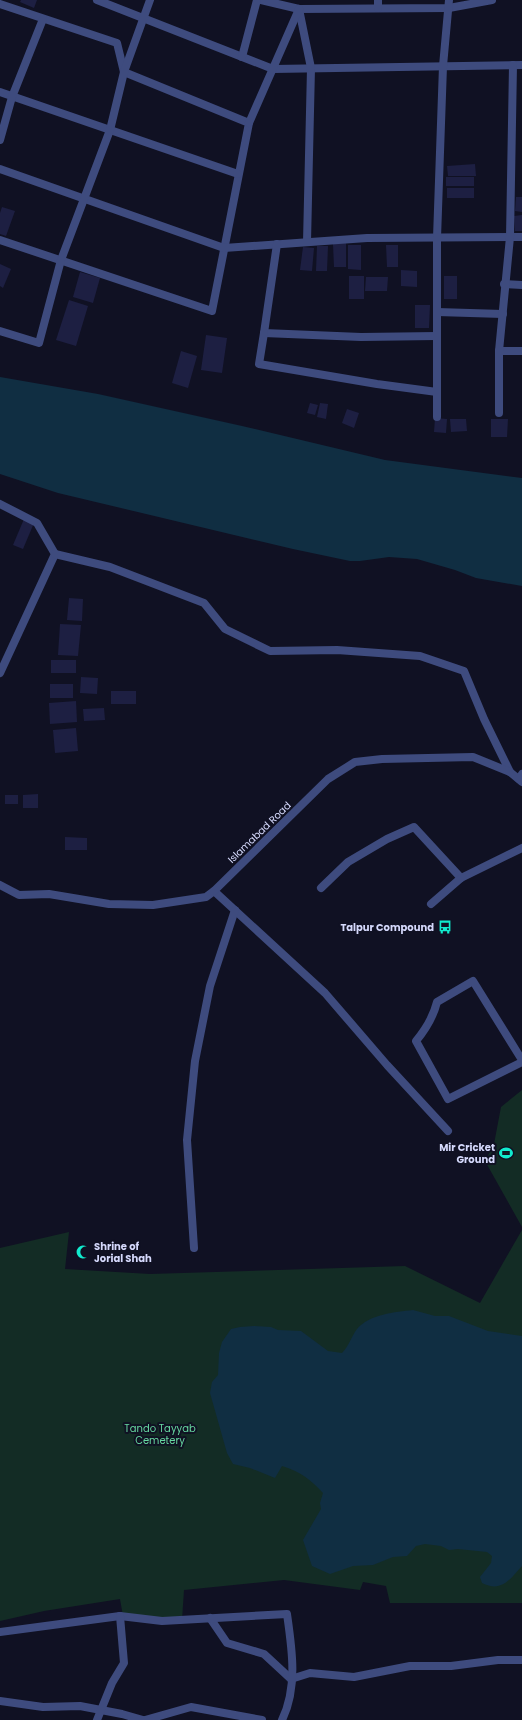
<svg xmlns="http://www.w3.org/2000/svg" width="522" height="1720" font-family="Poppins,sans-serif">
<rect width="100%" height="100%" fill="#101123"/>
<g fill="#132c25">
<path d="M522,1090V1227L485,1161L494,1144L501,1107Z"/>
<path d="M522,1230V1603H390L386,1586L363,1582L360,1590L284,1580L184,1590L182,1620L123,1616L120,1599L44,1611L0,1621V1248L69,1232L65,1269L150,1274L405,1266L480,1303Z"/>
</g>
<g fill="#102e42">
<path d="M0,377L98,394L242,426L385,460L522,478V586L476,578L455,570L417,559L389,557L360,561H350L293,549L58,493L0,474Z"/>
<path d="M413,1310L435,1316H449L488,1331L522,1336V1566C510,1579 502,1593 482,1583L480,1577L491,1563L492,1556L487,1552L458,1549L449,1550L441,1546L425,1544L416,1546L407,1556L393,1557L373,1565L353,1566L330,1574L312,1566L303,1540L321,1509L320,1503L323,1493C310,1479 301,1472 282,1466L275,1478L250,1468L233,1464L227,1453L210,1393L212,1382L218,1375L219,1353L222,1342L231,1329L240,1327L254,1326L271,1327L278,1330L301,1331L328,1351L342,1353C349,1346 351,1337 357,1329C370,1314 395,1312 413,1310Z"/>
</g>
<g fill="#1d1f42">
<path d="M21,0H37L34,8L20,2Z"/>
<path d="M475,164L476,176H448L447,166Z"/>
<rect x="446" y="177" width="28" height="9"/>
<rect x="447" y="188" width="27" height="10"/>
<path d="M516,197H522V212L515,211Z"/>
<path d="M2,207L15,211L6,236L0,234V213Z"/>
<path d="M522,215V231H515L514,216Z"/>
<path d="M346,243V267H334L333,244Z"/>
<path d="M348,245H361V270L348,269Z"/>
<path d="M386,245H398V267H387Z"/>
<path d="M317,246H328L327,271H316Z"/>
<path d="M303,247L314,248L312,271L300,270Z"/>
<path d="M0,264L11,269L3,288L0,286Z"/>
<path d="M401,270L417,271V287L401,286Z"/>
<path d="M80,272L100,278L93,303L73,297Z"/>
<rect x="349" y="276" width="15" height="23"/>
<rect x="444" y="276" width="13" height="23"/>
<path d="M366,277H388L387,291H365Z"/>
<path d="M69,300L88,306L76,346L56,340Z"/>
<path d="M415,305H430L429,328H415Z"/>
<path d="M206,335L227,338L222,373L201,370Z"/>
<path d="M181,351L197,356L188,388L172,383Z"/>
<path d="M310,403L318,405L315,415L307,413Z"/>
<path d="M320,403L328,404L326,419L317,417Z"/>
<path d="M347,409L359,413L354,428L342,423Z"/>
<path d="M435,418L447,419L446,433L434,432Z"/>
<path d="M450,419H466L467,431L451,432Z"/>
<path d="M491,419H508L507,437H491Z"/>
<path d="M24,519L34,523L23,549L13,545Z"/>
<path d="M69,598L83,599L82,621L67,620Z"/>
<path d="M60,624L81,625L78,656L58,655Z"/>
<rect x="51" y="660" width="25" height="13"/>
<path d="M81,677L98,678L97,694L80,693Z"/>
<rect x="50" y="684" width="23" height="14"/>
<rect x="111" y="691" width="25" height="13"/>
<path d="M76,701L77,722L50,724L49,703Z"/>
<path d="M104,708L105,720L84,721L83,709Z"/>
<path d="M76,728L78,751L55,753L53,730Z"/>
<path d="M38,794V808H23V795Z"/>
<rect x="5" y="795" width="13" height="9"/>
<path d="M65,837L87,838V850H65Z"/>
</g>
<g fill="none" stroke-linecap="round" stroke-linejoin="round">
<g stroke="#3e4b7e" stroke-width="8">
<path d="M97,0L273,69L522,65"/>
<path d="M261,0L299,9L449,8L492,0"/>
<path d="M0,4L117,43L124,72L249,123L212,311L0,240"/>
<path d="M378,8V0"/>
<path d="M299,9L311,68L307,242"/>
<path d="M242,57L257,0"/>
<path d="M0,92L238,174"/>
<path d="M249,123L299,9"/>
<path d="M0,140L12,97L43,19"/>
<path d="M0,169L224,248L367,238L522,237"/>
<path d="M277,244L264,333L361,337L437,336"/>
<path d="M504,284L522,285"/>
<path d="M437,312L503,314"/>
<path d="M0,331L39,343L61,260L110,130L124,72L150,0"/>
<path d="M264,333L259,364L377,384L437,392"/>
<path d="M499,351H522"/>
<path d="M499,413V351L510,237L513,65"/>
<path d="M437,417V238L443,66L449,0"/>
<path d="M0,504L37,523L55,554L0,673"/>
<path d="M55,554L110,567L204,603L225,629L270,651L337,650L420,656L464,671L484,719L510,772"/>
<path d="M519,779L522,774"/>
<path d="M321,888L348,862L387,839L414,827L461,878"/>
<path d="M214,891L325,993L387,1065L448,1131"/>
<path d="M431,904L461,878L522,848"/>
<path d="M522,1060L473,981L437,1002C433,1018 426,1029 416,1041L448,1099L522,1062"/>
<path d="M194,1248L187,1140L195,1061L210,986L235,910"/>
<path d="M210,1618L227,1643L264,1654L291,1679L310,1673L354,1677L410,1666H451L498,1660H522"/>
<path d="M0,1632L120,1616L162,1621L287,1614C292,1649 298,1687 282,1720"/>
<path d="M0,1701L43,1707L80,1706L122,1714L143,1720"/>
<path d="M97,1720L112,1683L124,1663L120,1616"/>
<path d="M145,1720L191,1707L262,1720"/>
</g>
<path stroke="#3e4b7e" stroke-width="8" d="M0,885L19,895L49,894L109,904L153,905L206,897L214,891L328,779L355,762L382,759L473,757L510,772L522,782"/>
</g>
<defs>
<g id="bus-bare" transform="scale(1.08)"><path d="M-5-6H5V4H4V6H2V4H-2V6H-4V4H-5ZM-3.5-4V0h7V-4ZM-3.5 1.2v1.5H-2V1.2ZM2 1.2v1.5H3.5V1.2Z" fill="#11ebcd" stroke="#101123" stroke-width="2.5" paint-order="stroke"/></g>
<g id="stadium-bare" transform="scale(1.08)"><path d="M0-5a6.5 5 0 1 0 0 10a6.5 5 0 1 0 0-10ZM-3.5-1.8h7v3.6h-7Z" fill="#11ebcd" stroke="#101123" stroke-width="2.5" paint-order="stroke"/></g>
<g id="mosque-bare" transform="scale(1.08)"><path d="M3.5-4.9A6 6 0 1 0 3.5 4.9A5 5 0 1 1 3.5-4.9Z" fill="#11ebcd" stroke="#101123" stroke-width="2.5" paint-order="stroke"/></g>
</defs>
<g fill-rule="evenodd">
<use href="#bus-bare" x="445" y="927"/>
<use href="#stadium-bare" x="506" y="1153"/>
<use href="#mosque-bare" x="83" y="1252"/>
</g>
<g text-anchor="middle" stroke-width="4" stroke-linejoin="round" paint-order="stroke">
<g font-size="10" fill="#d5d9fc" stroke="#101123">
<text transform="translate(259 832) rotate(-44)" y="4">Islamabad Road</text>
</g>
<g font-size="10" font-weight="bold" fill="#d5d9fc" stroke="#101123" text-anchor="end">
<text x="434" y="931">Talpur Compound</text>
<text x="495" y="1151">Mir Cricket<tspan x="495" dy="12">Ground</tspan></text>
<text x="94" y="1250" text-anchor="start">Shrine of<tspan x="94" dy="12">Jorial Shah</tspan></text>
</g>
<g font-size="10" fill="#66d7a0" stroke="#101123">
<text x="160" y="1432">Tando Tayyab<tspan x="160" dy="12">Cemetery</tspan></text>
</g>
</g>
</svg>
